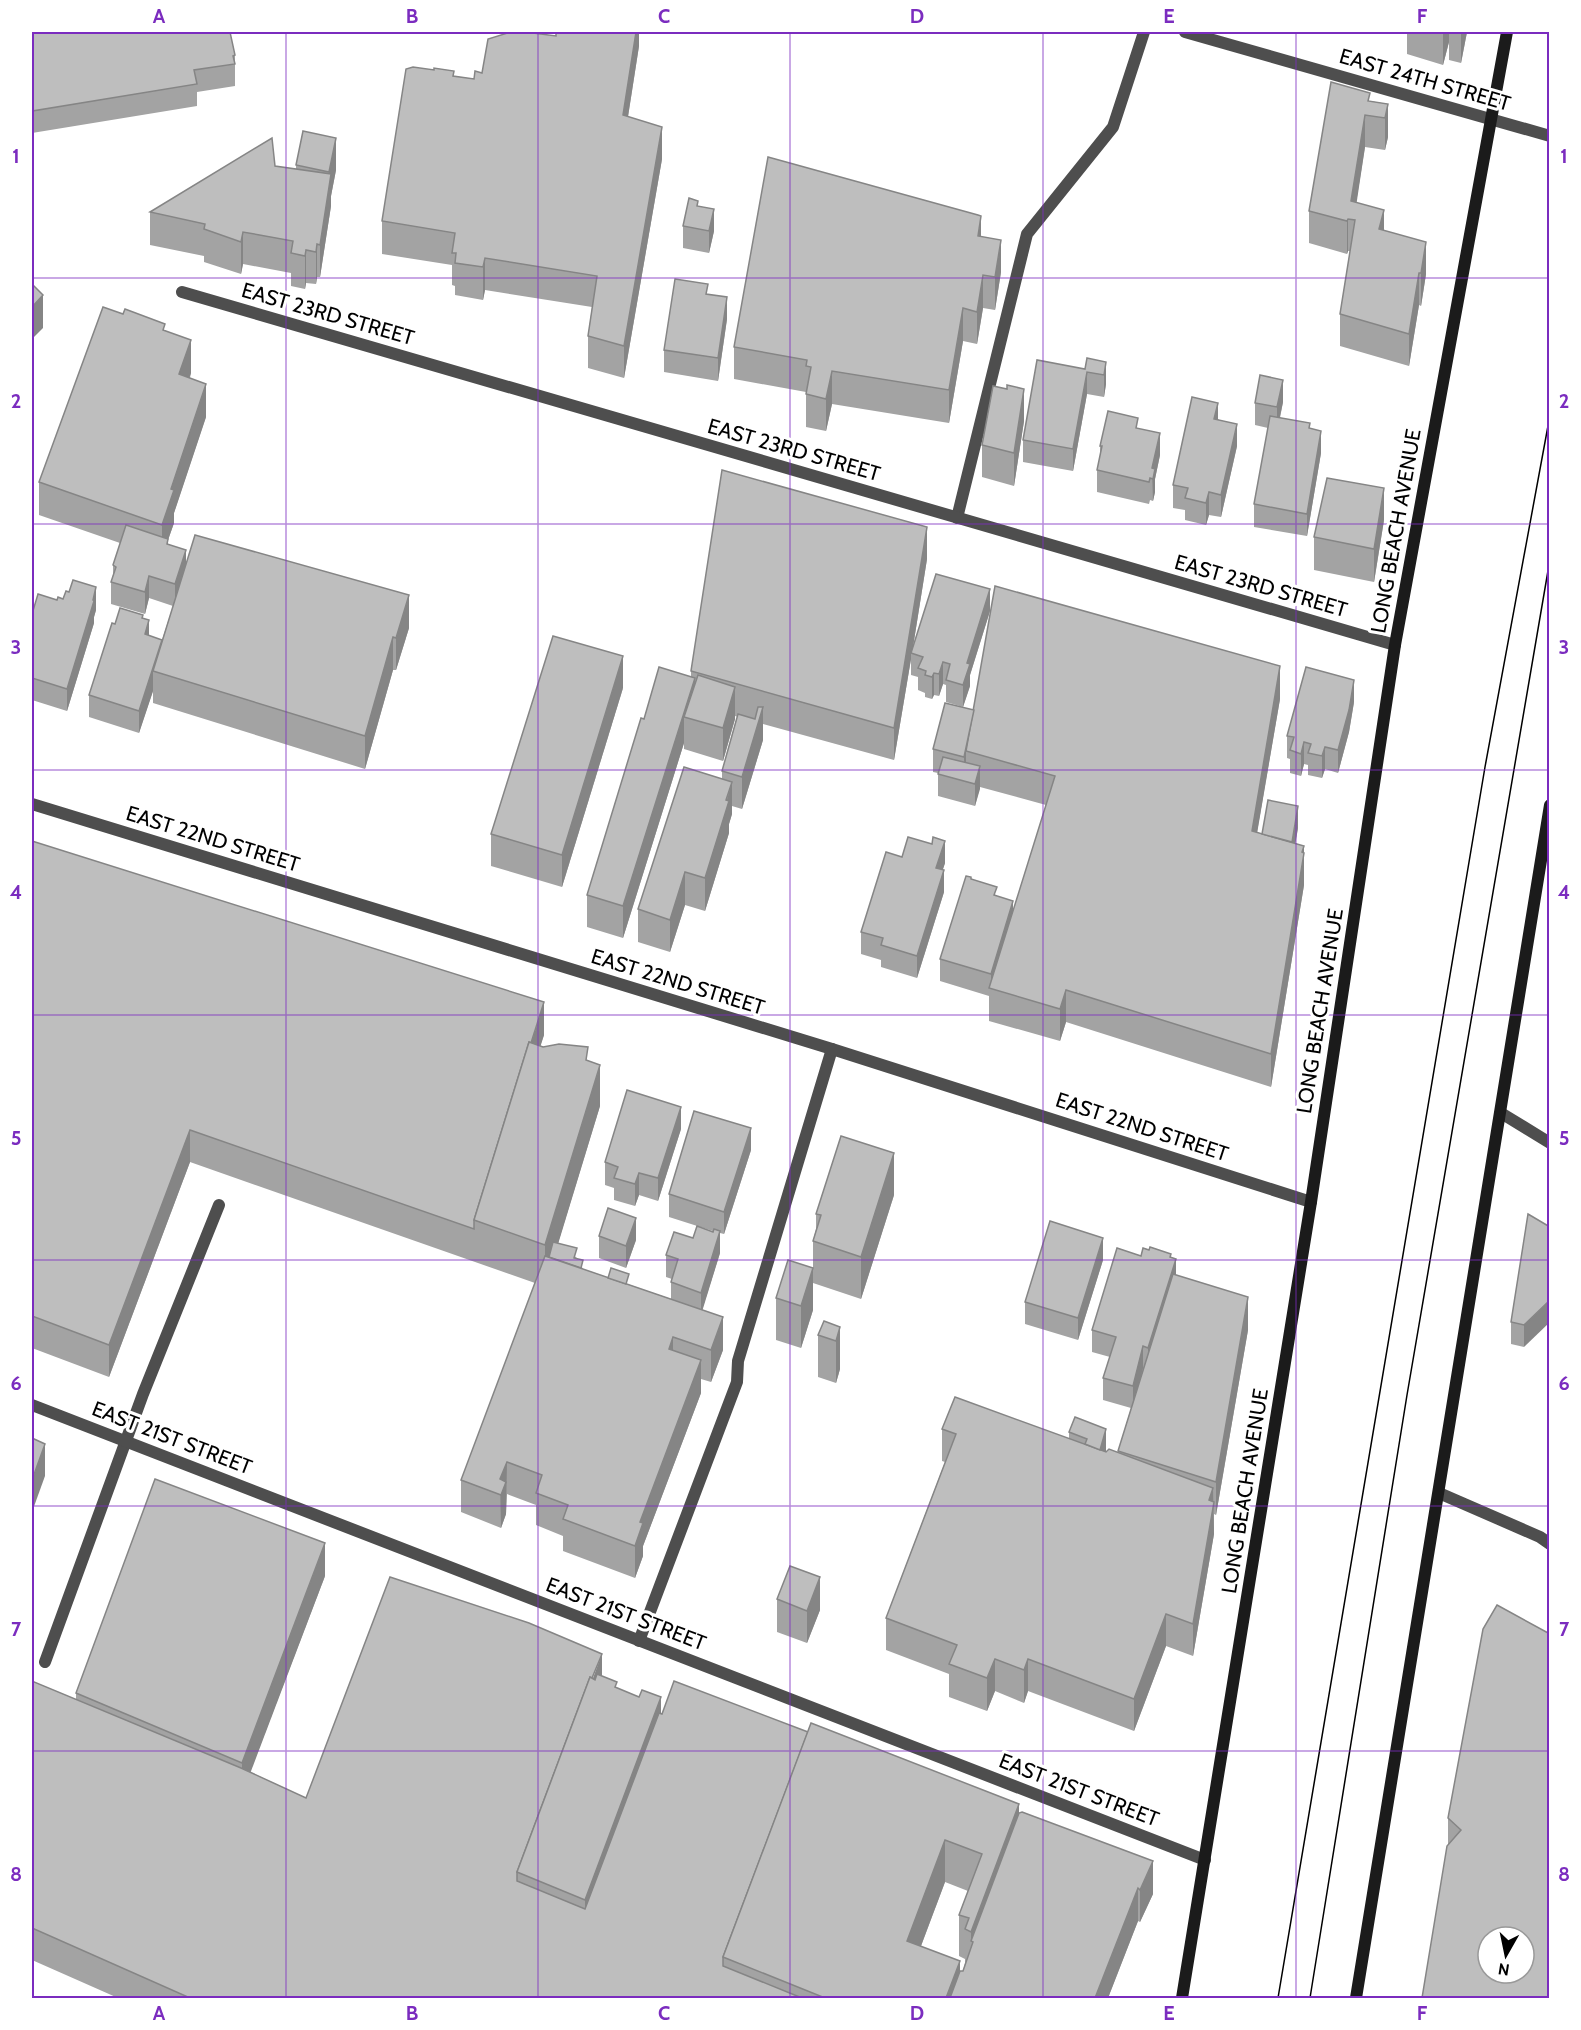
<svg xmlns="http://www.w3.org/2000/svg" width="1581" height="2030" font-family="Cabin,sans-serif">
<rect width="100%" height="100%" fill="#fff"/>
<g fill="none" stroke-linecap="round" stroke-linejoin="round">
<g stroke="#4e4e4e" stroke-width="12">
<path d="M957,518L1027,234L1113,127L1144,32"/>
<path d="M1439,1493L1540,1537L1550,1544"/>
<path d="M639,1641L737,1382L738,1361L832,1049"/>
<path d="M45,1662L143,1394L219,1205"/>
</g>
<g stroke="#4e4e4e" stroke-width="12">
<path d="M1185,32L1550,136"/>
<path d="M182,292L1395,645"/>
<path d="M32,804L832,1049L1311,1202"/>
<path d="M1501,1113L1550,1143"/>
<path d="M32,1405L1205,1860"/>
</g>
<g stroke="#1b1b1b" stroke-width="12">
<path d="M1182,1998L1311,1202L1395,645L1507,32"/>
<path d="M1356,1998L1550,805"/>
</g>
<g stroke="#000" stroke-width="1.5">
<path d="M1278,1998L1485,767L1550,415"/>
<path d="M1310,1998L1407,1395L1550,559"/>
</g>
</g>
<g fill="#a3a3a3" fill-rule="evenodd">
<path d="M32,32L235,55V86L197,92V106L32,133Z"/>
<path d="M639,32V46L628,117L662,159L624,378L588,368V336L592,307L485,290L483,300L455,295V286L452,285V265L382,254V221L454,76L474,79L482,73L556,36Z"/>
<path d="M1407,32H1467L1461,63L1449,60V42L1443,65L1407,54Z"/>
<path d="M1370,101L1388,104V137L1385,150L1365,147L1356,203L1426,274L1421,306L1419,305L1409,366L1340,346V314L1350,251H1348L1347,254L1309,243V211Z"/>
<path d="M296,165L336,170L331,196V206L320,277H317L316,284L306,283L305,289L291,286V273L243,264L241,274L204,262V256L150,245V212L275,166L296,169Z"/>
<path d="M698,206L714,231L709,253L683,248V226Z"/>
<path d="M981,237L1001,272L995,310L983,308L977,344L963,341L949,423L832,404L826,431L806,427V392L734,379V347Z"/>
<path d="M727,319L718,381L664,372V350Z"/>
<path d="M165,330L191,373L190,378L206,417L174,513V523L168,540V544L186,565L409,628L396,670H393L365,769L153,703V691L139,733L89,717V695L115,624L143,618L149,636L162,640L173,606L149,598L145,614L111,604V582L113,575V565L120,543L39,515V482Z"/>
<path d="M1106,362V384L1104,397L1087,394L1073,471L1023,462V440L1085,369Z"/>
<path d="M1007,389L1024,421L1014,486L982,477V445Z"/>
<path d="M1283,402L1280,418L1310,428L1321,453L1307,536L1254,527V504L1268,428L1255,425V403Z"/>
<path d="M1218,419L1237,446L1221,517L1209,515L1206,525L1185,520V510L1173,508V485Z"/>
<path d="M1138,429L1160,455L1155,479V492L1153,501L1150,500L1149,504L1097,492V470L1100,458V446Z"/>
<path d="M1384,520L1374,582L1314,570V537Z"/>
<path d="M927,559L913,647L990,611L970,675V686L963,707L946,702V685L943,684L939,696L934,695L932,699L925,697V693L918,690V677L911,675V659L894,760L763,724V740L742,809L732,806V814L729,824V833L705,911L685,905L670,952L638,942V909L722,779V771L738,717L735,716V719L723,761L684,749V743L623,938L587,927V895L644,719L691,677V671Z"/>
<path d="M57,600L96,610L94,617V623L67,711L32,700V614Z"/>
<path d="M623,688L562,887L491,866V834Z"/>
<path d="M1280,699L1257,832L1262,834L1298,828L1295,843L1304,853V885L1271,1087L1066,1022L1060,1041L989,1021V996L940,981V959L971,879L997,896L1013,911L1046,805L980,787L975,806L938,796V773L933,772V749L974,710Z"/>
<path d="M1354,702L1349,732L1338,773L1325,769L1322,778L1308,775V765L1304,764L1301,776L1290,773V759L1287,758V736Z"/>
<path d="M32,841L544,1035L540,1046L588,1061L600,1106L558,1243L577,1258L583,1269L671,1299V1282L672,1279L666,1277V1255L693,1238L713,1231L669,1217V1194L751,1150L724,1234L720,1233V1253L702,1310L723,1350L711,1382L701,1379V1393L643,1546V1556L635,1578L563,1551V1536L536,1525V1505L507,1494L506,1514L501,1528L461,1512V1480L535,1283L190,1162L109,1377L32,1348Z"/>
<path d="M902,857L945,863L943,869L944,892L917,978L881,967V960L861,954V932Z"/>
<path d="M681,1129L658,1201L639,1195L635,1206L614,1200V1188L605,1185V1162Z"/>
<path d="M894,1195L861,1299L813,1283V1310L801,1348L776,1340V1298L813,1268V1241L816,1229V1214Z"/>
<path d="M1528,1214L1524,1347L1511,1344V1322Z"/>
<path d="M599,1236L636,1240L626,1268L599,1258Z"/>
<path d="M1141,1256L1171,1258L1176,1275L1248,1330L1216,1515L1214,1514V1534L1193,1656L1166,1646L1134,1731L1028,1691L1024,1703L995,1691L987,1711L949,1697V1674L886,1650V1618L945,1462L942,1461V1429L1069,1439V1432L1075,1417L1106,1452H1118L1131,1408L1103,1400V1378L1110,1357L1092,1352V1330Z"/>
<path d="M1103,1260L1078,1340L1025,1324V1302Z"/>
<path d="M840,1327V1369L836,1383L818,1377V1335Z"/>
<path d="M325,1576L250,1772L306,1798L602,1676L617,1688L661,1714L1019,1813L1153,1894L1140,1922L1138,1921L1108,1998H118L32,1960V1681L76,1700V1693ZM945,1882L968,1891L959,1915V1956L965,1959V1963L963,1971H960L921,1946Z"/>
<path d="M777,1599L820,1610L807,1643L777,1632Z"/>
<path d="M1550,1634V1998L1448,1845V1818Z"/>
</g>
<g fill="#858585">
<path d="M636,32H639V46L623,148V115Z"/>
<path d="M1443,32H1449V42L1443,65Z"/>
<path d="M1461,32H1467L1461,63Z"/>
<path d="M1388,104V137L1385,150V118Z"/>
<path d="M1365,115V147L1354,220L1351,201Z"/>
<path d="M662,127V159L624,378V346Z"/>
<path d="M336,138V170L331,196V206L320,277V245L329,187V172Z"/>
<path d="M714,209V231L709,253V231Z"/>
<path d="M1384,210V242L1379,229Z"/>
<path d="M981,216V248L978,236Z"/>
<path d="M1348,219V251L1347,254V221Z"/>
<path d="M243,232V264L241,274V242Z"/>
<path d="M1001,240V272L995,310V277Z"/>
<path d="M1426,242V274L1421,306V273Z"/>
<path d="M317,244V277L316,284V252Z"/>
<path d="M306,250V283L305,289V256Z"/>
<path d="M485,258V290L483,300V267Z"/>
<path d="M1419,273V305L1409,366V334Z"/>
<path d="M983,275V308L977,344V312Z"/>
<path d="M43,295V328L32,339V307Z"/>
<path d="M727,297V319L718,381V358Z"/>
<path d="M963,308V341L949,423V390Z"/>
<path d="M191,340V373L179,406V374Z"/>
<path d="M1106,362V384L1104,397V375Z"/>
<path d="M832,371V404L826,431V399Z"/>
<path d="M1087,372V394L1073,471V449Z"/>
<path d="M1283,380V402L1277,430V407Z"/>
<path d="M206,384V417L174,513V523L168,540V561L162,557V525L171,489Z"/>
<path d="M1024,389V421L1014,486V453Z"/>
<path d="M1218,403V425L1214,419Z"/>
<path d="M1237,424V446L1221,517V495Z"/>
<path d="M1321,431V453L1307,536V514Z"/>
<path d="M1160,433V455L1155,479V492L1153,501L1152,468Z"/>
<path d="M1384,488V520L1374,582V549Z"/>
<path d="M1209,492V515L1206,525V503Z"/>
<path d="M927,527V559L912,653H911V659L894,760V728Z"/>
<path d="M186,550V572L175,606V584Z"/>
<path d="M149,576V598L145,614V592Z"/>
<path d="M96,587V610L94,617V623L67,711V689Z"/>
<path d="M990,589V611L970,675V686L963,707V685L967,663Z"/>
<path d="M409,595V628L396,670V638Z"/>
<path d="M149,620V643L145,634Z"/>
<path d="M393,637V670L365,769V736Z"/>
<path d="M162,640L153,671V691L139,733V711Z"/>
<path d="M623,656V688L562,887V855Z"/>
<path d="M943,662V684L939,696V674Z"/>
<path d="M1280,666V699L1252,863V831Z"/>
<path d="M934,673V695L932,699V677Z"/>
<path d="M695,678V711L684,717V743L623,938V906Z"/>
<path d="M1354,680V702L1349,732L1338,773V750Z"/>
<path d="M735,687V719L723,761V728Z"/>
<path d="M763,707V740L742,809V777Z"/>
<path d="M974,710L966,751V766L964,779V757Z"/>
<path d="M1304,742V764L1301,776V754Z"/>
<path d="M1325,747V769L1322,778V756Z"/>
<path d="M980,766V789L975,806V784Z"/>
<path d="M732,782V814L729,824V833L705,911V878Z"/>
<path d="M1298,806V828L1291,870V848Z"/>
<path d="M945,841V863L936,890V868Z"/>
<path d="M1304,846V885L1271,1087V1054L1302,852Z"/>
<path d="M944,870V892L917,978V956Z"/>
<path d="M685,872V905L670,952V920Z"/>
<path d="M1013,901V923L991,989V974Z"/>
<path d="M1066,990V1022L1060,1041V1009Z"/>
<path d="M544,1002V1035L485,1224L476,1221Z"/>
<path d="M600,1065V1106L545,1287V1245Z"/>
<path d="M681,1107V1129L658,1201V1178Z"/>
<path d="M751,1128V1150L724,1234V1212Z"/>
<path d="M190,1130V1162L109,1377V1345Z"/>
<path d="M894,1153V1195L861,1299V1257Z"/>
<path d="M639,1173V1195L635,1206V1184Z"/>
<path d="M636,1218V1240L626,1268V1246Z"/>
<path d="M720,1231V1253L701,1315V1293Z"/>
<path d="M1103,1238V1260L1078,1340V1318Z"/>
<path d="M1171,1254V1273L1176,1259V1281L1148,1371V1348Z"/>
<path d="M813,1268V1310L801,1348V1306Z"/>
<path d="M1248,1297V1330L1216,1515V1482Z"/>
<path d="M1550,1300V1322L1524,1347V1325Z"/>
<path d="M723,1317V1350L711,1382V1350Z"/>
<path d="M840,1327V1369L836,1383V1341Z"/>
<path d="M673,1337V1369L669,1349Z"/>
<path d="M1143,1346V1368L1133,1409V1386Z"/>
<path d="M701,1360V1393L643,1546V1556L635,1578V1546L640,1522Z"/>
<path d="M1106,1429V1452H1099Z"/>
<path d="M45,1444V1476L32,1512V1480Z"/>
<path d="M507,1462L506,1514L501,1528L500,1479Z"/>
<path d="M1213,1488L1214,1534L1193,1656V1624L1209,1500Z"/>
<path d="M325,1543V1576L242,1795V1763Z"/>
<path d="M820,1577V1610L807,1643V1611Z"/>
<path d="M1166,1614V1646L1134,1731V1699Z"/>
<path d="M602,1654V1687L520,1873Z"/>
<path d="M995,1659V1691L987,1711V1678Z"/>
<path d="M1028,1659V1691L1024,1703V1670Z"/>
<path d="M661,1697V1739L585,1942V1900Z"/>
<path d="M1019,1804V1845L973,1942L971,1941V1932Z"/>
<path d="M945,1840V1882L907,1983V1941Z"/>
<path d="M1153,1861V1894L1140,1922V1890Z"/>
<path d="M1138,1888V1921L1108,1998H1095Z"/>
<path d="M960,1961V1998H946Z"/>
</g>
<g fill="#bebebe" stroke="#858585" stroke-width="1.5" fill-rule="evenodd">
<path d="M32,32H230L235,55L233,56L235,64L194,70L197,84L32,111Z"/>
<path d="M511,32H525L556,36V32H636L623,115L662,127L624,346L588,336L597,276L485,258L483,267L455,263L456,253H452L455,233L382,221L406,69L413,67L434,70V68L454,71L453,76L474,79L475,71L482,73L488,39Z"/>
<path d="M1331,82L1370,93L1368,101L1388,104L1385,118L1365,115L1351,201L1384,210L1379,229L1426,242L1421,273H1419L1409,334L1340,314L1355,220L1348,219L1347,221L1309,211Z"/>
<path d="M303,131L336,138L329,172L296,165Z"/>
<path d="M272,138L275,166L331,174L320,245L317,244L316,252L306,250L305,256L291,253L293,241L243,232L241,242L204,229L205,224L150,212Z"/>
<path d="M768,157L978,215L981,216L978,236L1001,240L995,277L983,275L977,312L963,308L949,390L832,371L826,399L806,394L811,367L806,366L807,360L734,347Z"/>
<path d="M689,198L698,201L697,206L714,209L709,231L683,226Z"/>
<path d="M675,279L708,284L706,294L727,297L718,358L664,350Z"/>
<path d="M32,284L43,295L32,307Z"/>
<path d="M103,307L123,314L125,309L165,324L163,330L191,340L179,374L206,384L171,489L174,490L162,525L39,482Z"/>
<path d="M1087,358L1106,362L1104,375L1087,372L1073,449L1023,440L1037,360L1085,369Z"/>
<path d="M1260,375L1283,380L1277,407L1255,403Z"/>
<path d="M1007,385L1024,389L1014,453L982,445L993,386L1007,389Z"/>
<path d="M1192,397L1218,403L1214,419L1237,424L1221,495L1209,492L1206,503L1185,498L1188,488L1173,485Z"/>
<path d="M1108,411L1138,418L1136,428L1160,433L1152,468L1155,469L1153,479L1150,478L1149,482L1097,470L1102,446H1100Z"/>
<path d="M1270,416L1310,423L1309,428L1321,431L1307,514L1254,504Z"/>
<path d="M722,470L927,527L894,728L691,671Z"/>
<path d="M1327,478L1384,488L1374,549L1314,537Z"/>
<path d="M126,525L168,539L167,544L186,550L175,584L149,576L145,592L111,582L116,567L113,565Z"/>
<path d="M195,535L409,595L396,638L393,637L365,736L153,671Z"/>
<path d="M936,574L990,589L967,663L970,664L963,685L946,680L950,664L943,662L939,674L934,673L932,677L925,675L926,671L918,668L923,657L911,653Z"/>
<path d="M73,580L96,587L93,600L94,601L67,689L32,678V614L38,594L57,600L58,597L63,599L66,591L69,592Z"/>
<path d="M995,586L1280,666L1252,831L1304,846L1302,852L1304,853L1271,1054L1066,990L1060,1009L989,988L1055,776L966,751Z"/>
<path d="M120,608L143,615L142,618L149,620L145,634L162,640L139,711L89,695L112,623L115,624Z"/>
<path d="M553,636L623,656L562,855L491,834Z"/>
<path d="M659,667L695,678L623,906L587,895L641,718L644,719Z"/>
<path d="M1306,667L1354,680L1349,710L1338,750L1325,747L1322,756L1308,753L1311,744L1304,742L1301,754L1290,750L1294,737L1287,736Z"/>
<path d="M698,675L735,687L723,728L684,717Z"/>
<path d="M945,703L974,710L964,757L933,749Z"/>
<path d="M758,707H763L742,777L722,771L738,714L755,719Z"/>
<path d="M943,757L980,766L975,784L938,774Z"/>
<path d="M684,767L732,782L726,800L729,801L705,878L685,872L670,920L638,909Z"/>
<path d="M1268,800L1298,806L1292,842L1262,834Z"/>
<path d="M908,837L932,844L933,837L945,841L936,868L944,870L917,956L881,945L883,938L861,932L886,852L902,857Z"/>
<path d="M32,841L544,1002L531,1043L529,1042L474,1220V1229L190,1130L109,1345L32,1316Z"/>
<path d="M966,876L971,877V879L997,887L994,895L1013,901L991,974L940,959Z"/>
<path d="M529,1042L543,1047L559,1044L588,1047L586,1060L600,1065L545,1245L474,1220Z"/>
<path d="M627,1090L681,1107L658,1178L639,1173L635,1184L614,1178L618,1167L605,1162Z"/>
<path d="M694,1111L751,1128L724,1212L669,1194Z"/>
<path d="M841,1136L894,1153L861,1257L813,1241L821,1215L816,1214Z"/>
<path d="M608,1208L636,1218L626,1246L599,1236Z"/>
<path d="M1528,1214L1550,1227V1300L1524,1325L1511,1322Z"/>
<path d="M1050,1221L1103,1238L1078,1318L1025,1302Z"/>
<path d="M697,1226L713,1232L714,1229L720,1231L701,1293L671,1282L678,1259L666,1255L674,1232L693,1238Z"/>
<path d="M553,1242L577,1248L574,1258L583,1260L581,1268L549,1257Z"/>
<path d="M1150,1247L1171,1254L1170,1257L1176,1259L1148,1348L1143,1346L1133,1386L1103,1378L1116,1337L1092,1330L1117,1248L1141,1256L1143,1248L1149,1250Z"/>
<path d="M545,1256L723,1317L711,1350L673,1337L669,1349L701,1360L640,1522L643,1523L635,1546L563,1519L568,1505L536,1493L542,1475L507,1462L500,1479L506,1482L501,1495L461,1480Z"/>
<path d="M788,1260L813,1268L801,1306L776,1298Z"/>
<path d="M611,1268L629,1274L626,1284L608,1278Z"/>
<path d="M1173,1274L1248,1297L1216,1482L1118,1451Z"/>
<path d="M824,1321L840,1327L836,1341L818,1335Z"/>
<path d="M955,1397L1106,1452L1109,1449L1213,1488L1209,1500L1214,1502L1193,1624L1166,1614L1134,1699L1028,1659L1024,1670L995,1659L987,1678L949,1664L957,1645L886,1618L956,1434L942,1429Z"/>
<path d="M1075,1417L1106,1429L1100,1450L1085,1444L1087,1439L1069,1432Z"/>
<path d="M32,1438L45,1444L32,1480Z"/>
<path d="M155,1479L325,1543L242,1763L76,1693Z"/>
<path d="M790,1566L820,1577L807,1611L777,1599Z"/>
<path d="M390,1577L529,1623L602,1654L592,1678L590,1677L517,1872V1881L585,1909L659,1713L662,1714L674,1681L808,1732L723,1957V1966L802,1998H190L32,1928V1681L241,1768L306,1798Z"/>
<path d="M1497,1605L1550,1634V1998H1422L1447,1846L1461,1830L1448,1818L1483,1629ZM1488,1937H1524V1973H1488Z"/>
<path d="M597,1674L617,1682L615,1687L639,1697L642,1690L661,1697L585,1900L517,1872L590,1677L595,1680Z"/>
<path d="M811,1723L1019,1804L971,1932L965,1929L969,1918L959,1915L982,1854L945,1840L907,1941L960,1961L946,1998H825L723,1957Z"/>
<path d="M1022,1812L1153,1861L1140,1890L1138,1888L1095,1998H950L960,1971H963L973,1942L971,1941L1019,1813Z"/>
</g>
<path fill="none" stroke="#7b2cbf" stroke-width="1.5" stroke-opacity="0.55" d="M286,32V1998M538,32V1998M790,32V1998M1043,32V1998M1296,32V1998M32,278H1550M32,524H1550M32,770H1550M32,1015H1550M32,1260H1550M32,1506H1550M32,1751H1550"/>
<g text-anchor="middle" stroke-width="6" stroke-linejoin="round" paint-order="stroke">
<g font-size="21" fill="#000" stroke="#fff">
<text transform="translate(1425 80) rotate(16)" y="7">EAST 24TH STREET</text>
<text transform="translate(328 314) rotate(16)" y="7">EAST 23RD STREET</text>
<text transform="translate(794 450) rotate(16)" y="7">EAST 23RD STREET</text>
<text transform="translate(1396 531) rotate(-80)" y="7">LONG BEACH AVENUE</text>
<text transform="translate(1261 586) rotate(16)" y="7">EAST 23RD STREET</text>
<text transform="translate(213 839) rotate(17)" y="7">EAST 22ND STREET</text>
<text transform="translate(678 982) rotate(17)" y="7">EAST 22ND STREET</text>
<text transform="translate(1320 1011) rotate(-81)" y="7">LONG BEACH AVENUE</text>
<text transform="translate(1142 1127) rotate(18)" y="7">EAST 22ND STREET</text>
<text transform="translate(172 1438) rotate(21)" y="7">EAST 21ST STREET</text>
<text transform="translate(1245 1491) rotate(-81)" y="7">LONG BEACH AVENUE</text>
<text transform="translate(626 1614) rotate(21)" y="7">EAST 21ST STREET</text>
<text transform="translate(1079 1790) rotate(21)" y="7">EAST 21ST STREET</text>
</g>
</g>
<rect width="1581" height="2030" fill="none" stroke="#ffffff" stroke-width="66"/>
<g transform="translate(1506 1955) rotate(189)"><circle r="28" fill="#ffffff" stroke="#999999" stroke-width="1.5"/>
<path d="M0-4.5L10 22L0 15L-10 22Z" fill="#000000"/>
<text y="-9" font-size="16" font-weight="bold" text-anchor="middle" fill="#000000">N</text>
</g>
<rect x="33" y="33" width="1515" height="1964" fill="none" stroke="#7b2cbf" stroke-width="2"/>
<g font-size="20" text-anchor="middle" font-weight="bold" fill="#7b2cbf">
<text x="159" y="23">A</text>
<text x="412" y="23">B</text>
<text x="664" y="23">C</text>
<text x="917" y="23">D</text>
<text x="1169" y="23">E</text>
<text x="1422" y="23">F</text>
<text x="16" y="163">1</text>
<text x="1564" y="163">1</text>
<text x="16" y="408">2</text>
<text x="1564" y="408">2</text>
<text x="16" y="654">3</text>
<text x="1564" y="654">3</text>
<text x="16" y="899">4</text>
<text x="1564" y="899">4</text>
<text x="16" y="1145">5</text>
<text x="1564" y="1145">5</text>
<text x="16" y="1390">6</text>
<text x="1564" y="1390">6</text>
<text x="16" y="1636">7</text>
<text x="1564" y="1636">7</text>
<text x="16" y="1881">8</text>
<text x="1564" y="1881">8</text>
<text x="159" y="2020">A</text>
<text x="412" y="2020">B</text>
<text x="664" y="2020">C</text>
<text x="917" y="2020">D</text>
<text x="1169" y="2020">E</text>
<text x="1422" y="2020">F</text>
</g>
</svg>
